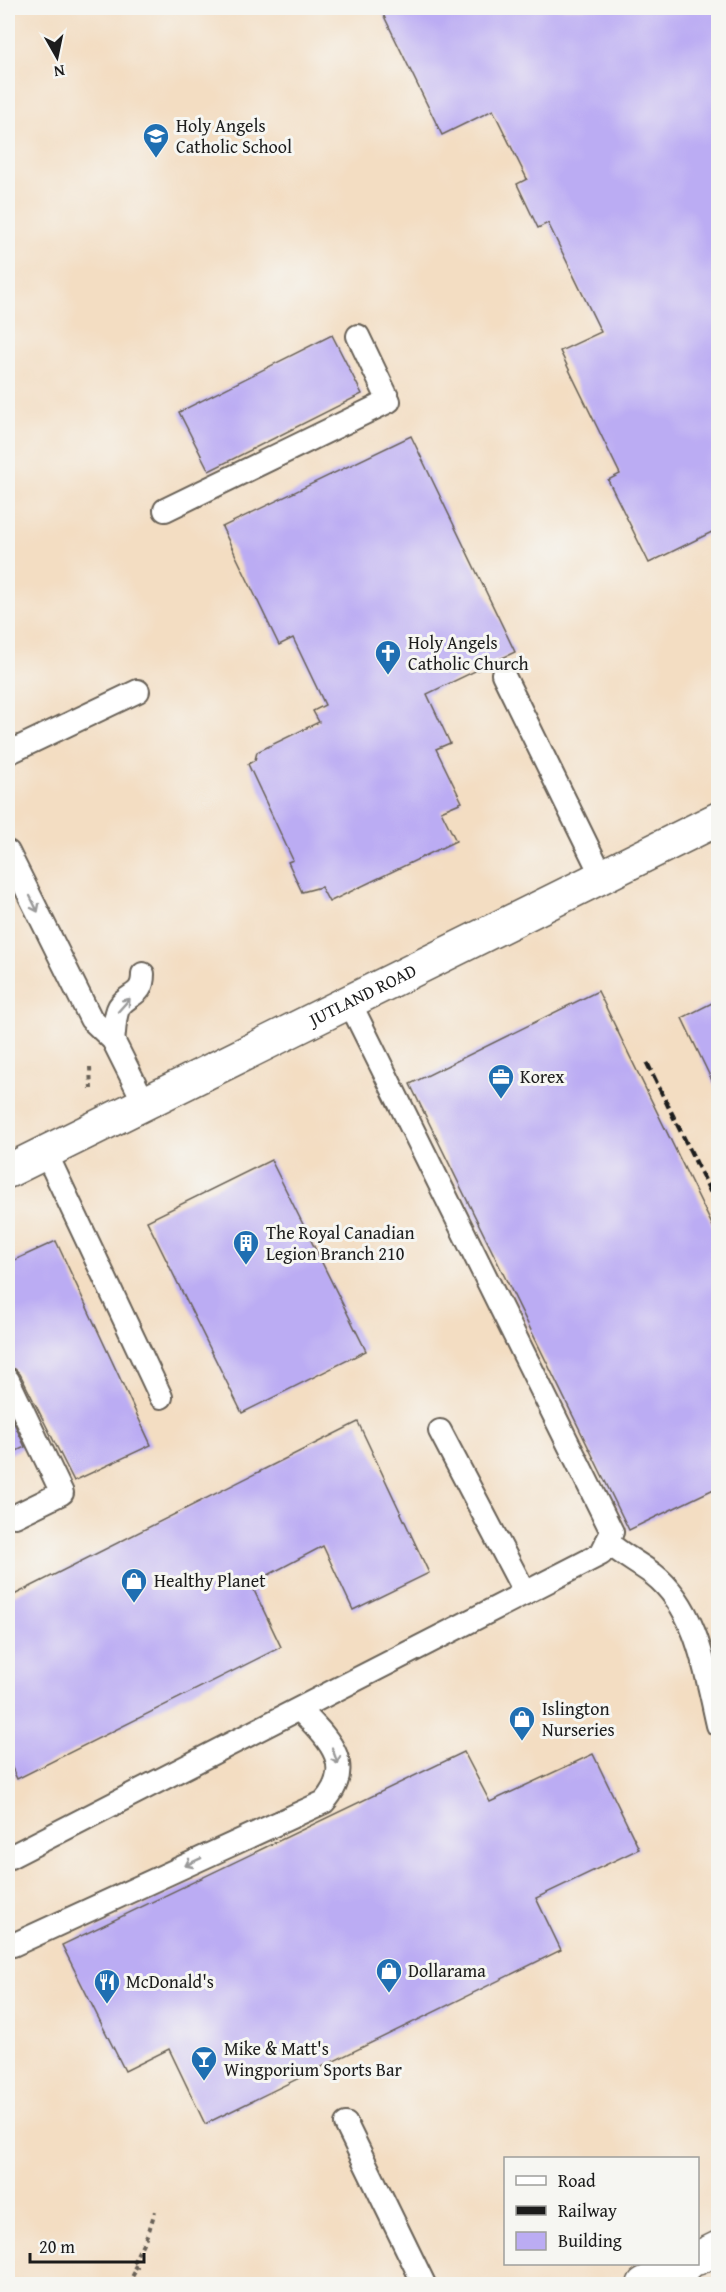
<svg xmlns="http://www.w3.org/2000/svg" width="726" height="2292" font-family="'Gentium Book Plus',serif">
<rect width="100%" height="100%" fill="#f6f6f2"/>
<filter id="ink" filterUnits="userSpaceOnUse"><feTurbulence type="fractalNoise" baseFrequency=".0167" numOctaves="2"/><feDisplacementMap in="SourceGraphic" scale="12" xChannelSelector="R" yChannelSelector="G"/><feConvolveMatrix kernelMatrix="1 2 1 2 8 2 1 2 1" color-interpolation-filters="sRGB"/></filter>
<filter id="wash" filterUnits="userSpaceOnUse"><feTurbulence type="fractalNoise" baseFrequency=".008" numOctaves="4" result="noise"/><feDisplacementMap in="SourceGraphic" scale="24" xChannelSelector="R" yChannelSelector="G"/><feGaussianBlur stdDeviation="1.35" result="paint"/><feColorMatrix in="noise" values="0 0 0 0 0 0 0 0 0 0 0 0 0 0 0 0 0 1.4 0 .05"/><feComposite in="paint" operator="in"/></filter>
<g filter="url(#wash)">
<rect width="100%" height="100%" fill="#f3ddc2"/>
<g id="blocks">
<g fill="#bbacf3">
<path d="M380,8H718V529L649,563L608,480L620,474L560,351L601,332L548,223L538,228L517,184L527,179L493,110L442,135Z"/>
<path d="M332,335L362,394L209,471L179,412Z"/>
<path d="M411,436L515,652L427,694L450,743L436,749L462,802L441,811L456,841L329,902L321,887L302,892L288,862L293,860L248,764L255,760L257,752L319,722L313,711L325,705L293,638L279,645L222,527Z"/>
<path d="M598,991L718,1237V1487L629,1530L410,1084Z"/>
<path d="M718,1000V1093L682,1018Z"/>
<path d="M271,1160L366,1351L242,1413L147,1221Z"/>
<path d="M56,1241L151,1445L74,1481L20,1374L15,1369L8,1367V1263Z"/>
<path d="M8,1410L25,1447L8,1455Z"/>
<path d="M358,1422L429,1573L353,1610L323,1546L251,1584L281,1647L17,1779L8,1759V1598Z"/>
<path d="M464,1752L490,1802L593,1754L639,1849L536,1898L561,1950L205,2124L169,2049L125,2071L62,1945Z"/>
</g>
</g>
</g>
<g filter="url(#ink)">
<use href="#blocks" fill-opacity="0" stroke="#676056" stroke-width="1.5"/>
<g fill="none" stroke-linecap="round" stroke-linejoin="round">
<g stroke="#676056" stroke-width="26">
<g id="service">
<path d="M165,510L389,401L358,336"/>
<path d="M503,674L602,876"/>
<path d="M8,753L138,691"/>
<path d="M8,852L91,1019L113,1040L144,1102"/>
<path d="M113,1040C115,1030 114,1016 119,1007C129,992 143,997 143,974"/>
<path d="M45,1151L161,1397"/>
<path d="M8,1380L62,1493L15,1516"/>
<path d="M440,1431L525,1593"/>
<path d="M607,1542C621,1554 638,1563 653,1574C698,1609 706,1674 718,1725"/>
<path d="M8,1858L601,1554L612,1532L349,1001"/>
<path d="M13,1945L324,1802C357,1764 327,1738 300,1710"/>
<path d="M346,2124L424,2284"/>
</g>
</g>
<g stroke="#676056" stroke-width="36">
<g id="minor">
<path d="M698,2258L718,2248"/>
<path d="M644,2284L687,2264"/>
</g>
</g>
<g stroke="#676056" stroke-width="36">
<g id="tertiary">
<path id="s1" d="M8,1171L718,819"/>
</g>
</g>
<g stroke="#676056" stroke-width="4" stroke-dasharray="4.5 4.5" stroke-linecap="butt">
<path d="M90,1067L91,1089"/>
<path d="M128,2284L137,2268L132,2265L149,2231L155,2211"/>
</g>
<use href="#service" stroke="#fff" stroke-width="22"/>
<use href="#minor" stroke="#fff" stroke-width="33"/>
<use href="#tertiary" stroke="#fff" stroke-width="33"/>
<path stroke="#1c1c1c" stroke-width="4.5" stroke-dasharray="9 4.5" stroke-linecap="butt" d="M647,1063L718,1207"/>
</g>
<defs><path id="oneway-shaft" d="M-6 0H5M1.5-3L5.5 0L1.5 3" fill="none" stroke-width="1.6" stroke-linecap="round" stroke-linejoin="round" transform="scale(1.5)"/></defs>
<g stroke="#999">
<use href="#oneway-shaft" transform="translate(34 904) rotate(64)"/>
<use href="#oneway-shaft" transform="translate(124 1005) rotate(-48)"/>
<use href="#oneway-shaft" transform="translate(335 1756) rotate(70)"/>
<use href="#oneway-shaft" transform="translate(193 1862) rotate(155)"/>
</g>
</g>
<defs>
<g id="school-pin" transform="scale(1.35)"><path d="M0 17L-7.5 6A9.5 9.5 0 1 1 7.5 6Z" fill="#1f6fb2" stroke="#f6f6f2"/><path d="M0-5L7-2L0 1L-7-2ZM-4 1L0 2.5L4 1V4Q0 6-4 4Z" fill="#fff"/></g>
<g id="church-pin" transform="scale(1.35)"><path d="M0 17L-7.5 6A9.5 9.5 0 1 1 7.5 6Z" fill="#1f6fb2" stroke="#f6f6f2"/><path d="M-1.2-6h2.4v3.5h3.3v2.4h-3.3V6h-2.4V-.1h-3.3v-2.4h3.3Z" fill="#fff"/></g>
<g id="office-pin" transform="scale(1.35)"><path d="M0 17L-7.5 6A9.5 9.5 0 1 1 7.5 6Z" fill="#1f6fb2" stroke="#f6f6f2"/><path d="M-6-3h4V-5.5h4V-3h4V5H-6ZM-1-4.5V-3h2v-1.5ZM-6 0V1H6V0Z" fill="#fff"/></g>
<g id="building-pin" transform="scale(1.35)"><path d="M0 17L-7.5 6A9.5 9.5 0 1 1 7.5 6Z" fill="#1f6fb2" stroke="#f6f6f2"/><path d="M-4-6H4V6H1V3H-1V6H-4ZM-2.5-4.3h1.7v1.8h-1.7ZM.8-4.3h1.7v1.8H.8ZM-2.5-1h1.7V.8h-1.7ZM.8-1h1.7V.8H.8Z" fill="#fff"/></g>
<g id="shop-pin" transform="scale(1.35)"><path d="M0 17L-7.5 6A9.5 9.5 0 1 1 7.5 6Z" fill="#1f6fb2" stroke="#f6f6f2"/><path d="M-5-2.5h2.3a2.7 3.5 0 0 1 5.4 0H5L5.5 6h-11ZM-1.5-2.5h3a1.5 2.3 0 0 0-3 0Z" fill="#fff"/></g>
<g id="restaurant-pin" transform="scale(1.35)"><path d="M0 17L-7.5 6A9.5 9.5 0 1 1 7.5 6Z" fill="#1f6fb2" stroke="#f6f6f2"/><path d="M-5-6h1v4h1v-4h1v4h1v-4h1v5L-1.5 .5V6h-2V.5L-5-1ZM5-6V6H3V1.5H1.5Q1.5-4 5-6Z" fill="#fff"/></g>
<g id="bar-pin" transform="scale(1.35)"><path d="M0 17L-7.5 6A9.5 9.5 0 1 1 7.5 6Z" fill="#1f6fb2" stroke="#f6f6f2"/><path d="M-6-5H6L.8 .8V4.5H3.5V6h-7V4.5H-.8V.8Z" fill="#fff"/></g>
</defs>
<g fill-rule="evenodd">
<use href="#school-pin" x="156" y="136"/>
<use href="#church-pin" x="388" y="653"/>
<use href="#office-pin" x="501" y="1077"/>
<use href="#building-pin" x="246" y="1243"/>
<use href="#shop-pin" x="134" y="1581"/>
<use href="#shop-pin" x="522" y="1719"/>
<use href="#shop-pin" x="389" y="1971"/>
<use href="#restaurant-pin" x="107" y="1982"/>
<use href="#bar-pin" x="204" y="2059"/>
</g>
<g text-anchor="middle" stroke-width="6" stroke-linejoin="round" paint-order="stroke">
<g font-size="18" fill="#1c1c1c" stroke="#f6f6f2" text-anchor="start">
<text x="176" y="132">Holy Angels<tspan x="176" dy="21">Catholic School</tspan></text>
<text x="408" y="649">Holy Angels<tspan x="408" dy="21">Catholic Church</tspan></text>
<text x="520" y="1083">Korex</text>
<text x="266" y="1239">The Royal Canadian<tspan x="266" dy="21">Legion Branch 210</tspan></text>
<text x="154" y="1587">Healthy Planet</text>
<text x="542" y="1715">Islington<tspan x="542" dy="21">Nurseries</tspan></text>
<text x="408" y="1977">Dollarama</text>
<text x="126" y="1988">McDonald's</text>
<text x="224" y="2055">Mike &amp; Matt's<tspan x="224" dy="21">Wingporium Sports Bar</tspan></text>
</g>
<g font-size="18" fill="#1c1c1c" stroke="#f6f6f2">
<text dy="6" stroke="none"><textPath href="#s1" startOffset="396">JUTLAND ROAD</textPath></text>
</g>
</g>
<rect width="726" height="2292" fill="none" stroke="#f6f6f2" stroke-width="30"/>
<rect x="504" y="2157" width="195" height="108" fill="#f6f6f2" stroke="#9f9f9c" stroke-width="1.5"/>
<rect x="516" y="2176" width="30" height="9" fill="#ffffff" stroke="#9f9f9c" stroke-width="1.5"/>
<text x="558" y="2187" font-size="18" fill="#1c1c1c">Road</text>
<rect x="516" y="2206" width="30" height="9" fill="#1c1c1c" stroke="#9f9f9c" stroke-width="1.5"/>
<text x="558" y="2217" font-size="18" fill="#1c1c1c">Railway</text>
<rect x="516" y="2232" width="30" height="18" fill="#bbacf3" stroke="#9f9f9c" stroke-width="1.5"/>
<text x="558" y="2247" font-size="18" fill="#1c1c1c">Building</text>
<g transform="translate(57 57) rotate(171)" stroke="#f6f6f2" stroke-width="4.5" paint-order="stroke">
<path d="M0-4.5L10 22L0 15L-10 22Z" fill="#1c1c1c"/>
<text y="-9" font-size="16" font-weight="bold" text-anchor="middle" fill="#1c1c1c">N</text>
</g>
<path d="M30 2253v9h114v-9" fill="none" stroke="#1c1c1c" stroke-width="3"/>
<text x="39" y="2253" font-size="18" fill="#1c1c1c" stroke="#f6f6f2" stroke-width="4.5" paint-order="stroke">20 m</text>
</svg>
